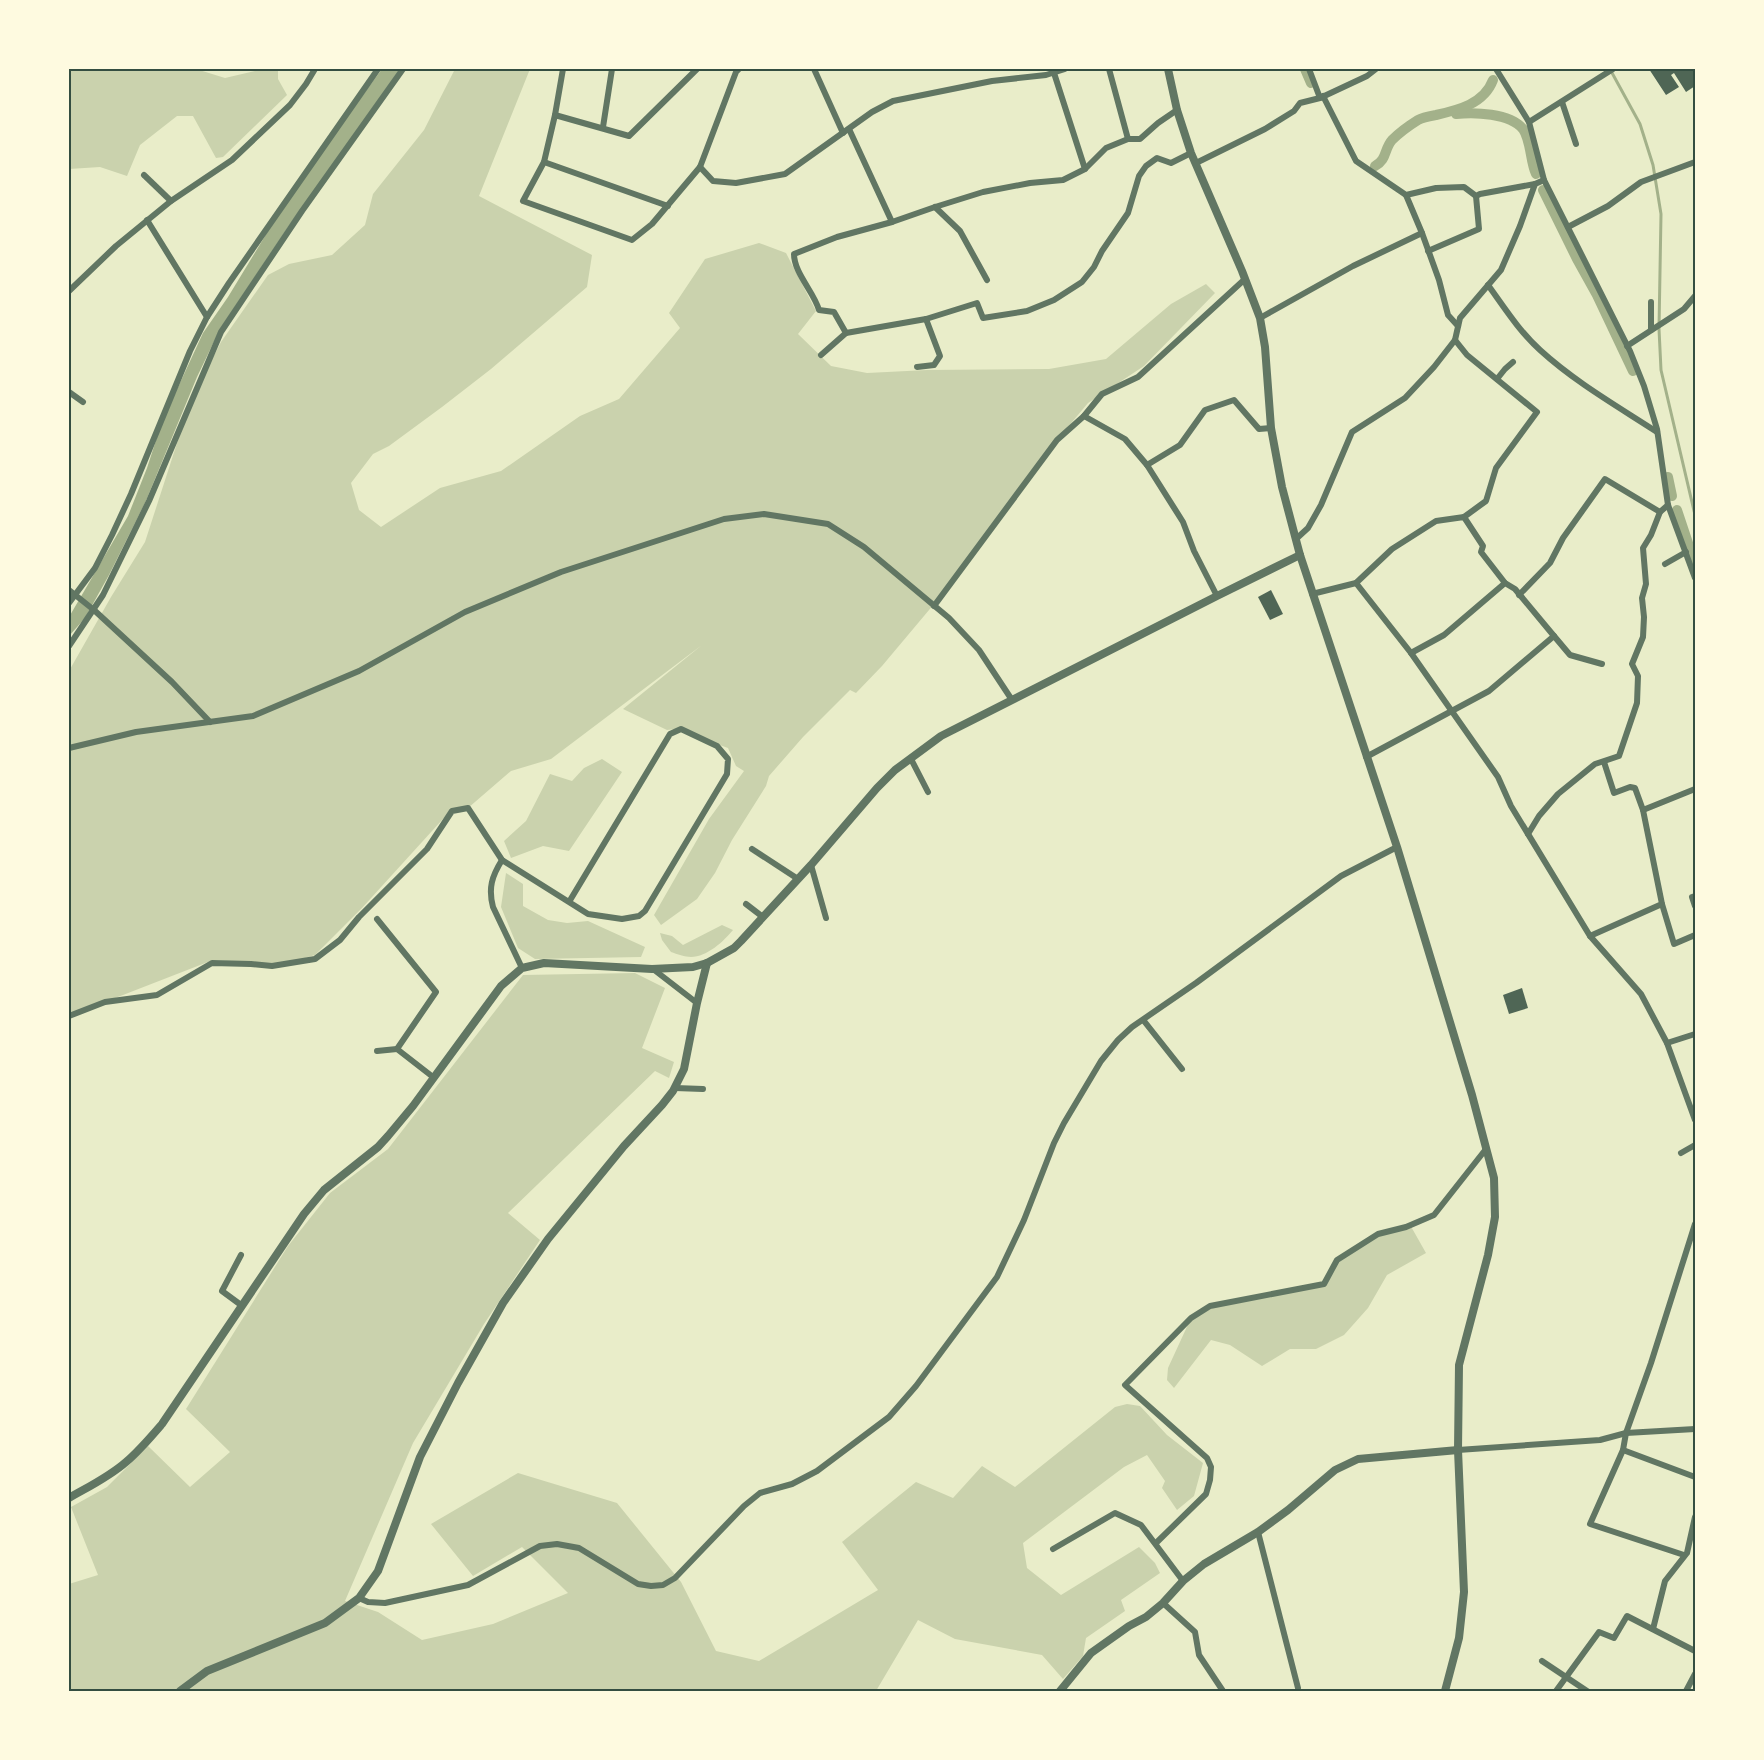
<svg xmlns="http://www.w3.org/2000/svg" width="1764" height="1760" font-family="Raleway,sans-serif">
<rect width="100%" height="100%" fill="#e9edc9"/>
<g fill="#cad2ad">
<path d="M69,69H196L225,78L263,69H278V79L287,95L223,157L216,158L193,116H177L140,145L127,176L100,167L69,169Z"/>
<path d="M455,69H530L479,196L592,255L587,287L491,369L442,407L389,446L373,454L351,483L359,510L381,527L440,488L501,471L580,416L619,399L680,328L669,313L705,259L759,243L786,253L816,311L798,334L831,366L867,373L927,370L1049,369L1106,359L1171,304L1206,284L1215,293L1144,366L1088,403L1057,440L950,585L882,666L856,693L850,690L803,737L769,776L766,786L732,840L715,873L697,899L661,925L654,915L709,819L744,771L736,766L728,748L675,729L667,730L623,709L702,645L551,759L511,771L468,808L452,809L362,908L315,955L282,965L213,960L69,1016V671L111,597L145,542L191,400L221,342L268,275L289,264L332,255L365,225L373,194L424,130Z"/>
<path d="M602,759L622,772L569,851L543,846L511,858L504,841L526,821L550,774L572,781L584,768Z"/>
<path d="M506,873L523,884V906L548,920L567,923L588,921L645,947L641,957L535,959L518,948L501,907Z"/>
<path d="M722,925L733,930C724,941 707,957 691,957C685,957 677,954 671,952L662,940L660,933L672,936L683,945Z"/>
<path d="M635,973L665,988L642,1048L674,1062L669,1078L655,1071L508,1213L540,1240L484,1324L413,1443L345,1601L378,1612L422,1640L493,1624L568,1593L522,1547L473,1576L431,1524L518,1473L617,1503L681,1582L716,1651L759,1661L878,1590L842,1542L916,1482L953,1498L982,1466L1015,1487L1115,1407L1127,1404L1140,1406L1167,1435L1203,1463L1194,1496L1177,1510L1162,1488L1165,1481L1147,1455L1124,1467L1023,1543L1027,1568L1061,1595L1139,1547L1155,1563L1160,1573L1121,1600L1125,1611L1086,1638L1083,1656L1063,1679L1042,1655L955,1639L918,1620L876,1691H69V1584L98,1575L71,1507L107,1487L148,1446L190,1487L230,1452L186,1409L288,1246L330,1193L388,1149L523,975Z"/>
<path d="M1409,1223L1426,1253L1387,1275L1368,1308L1344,1335L1316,1349H1290L1262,1366L1230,1345L1211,1340L1174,1388L1167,1380L1168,1368L1191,1318L1217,1306L1324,1284L1337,1260L1367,1239Z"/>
</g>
<path fill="#a3b18a" d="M382,69H400L288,227L220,329L197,377L145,503L109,575L85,618L69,636V617L128,516L147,468L162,422L203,333L228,297L293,190Z"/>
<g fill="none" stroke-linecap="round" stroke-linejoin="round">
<path stroke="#a3b18a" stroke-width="3" d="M1611,71L1640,124L1653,165L1661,214L1659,329L1661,370L1695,515"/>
<g stroke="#a3b18a" stroke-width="10">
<path d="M1305,69L1311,83"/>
<path d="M1456,114C1474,112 1510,113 1523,129C1531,140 1530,161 1536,174"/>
<path d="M1375,166C1387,160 1384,149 1392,140C1399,133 1410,125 1418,120C1423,117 1430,116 1436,115C1458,110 1484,104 1493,80"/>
<path d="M1543,190L1577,259L1597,295L1633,371"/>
<path d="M1668,477L1672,496"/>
<path d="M1677,510L1695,564"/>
</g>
</g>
<g fill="#4f6655">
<path d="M1649,69H1695V86L1686,92L1674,73L1671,75L1679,87L1666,95Z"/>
<path d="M1271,590L1283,614L1270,620L1258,597Z"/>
<path d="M1522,988L1528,1008L1509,1014L1503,995Z"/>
</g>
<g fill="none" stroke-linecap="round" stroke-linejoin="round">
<g stroke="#617663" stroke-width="6">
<path d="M697,69L629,136L555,115L544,162L523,201L632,240L652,224L700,167L736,72L739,69"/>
<path d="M814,69L843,133"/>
<path d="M1109,69L1128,139"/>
<path d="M1309,69L1320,98"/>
<path d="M1496,69L1529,122L1544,180L1630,351L1644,386L1657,429L1668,505L1695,578"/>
<path d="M1054,73L1085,169"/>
<path d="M1323,96L1356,161L1406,195L1436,188L1464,187L1476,196L1480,194L1535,184"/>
<path d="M1562,102L1576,144"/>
<path d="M555,115L563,69"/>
<path d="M1529,122L1613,69"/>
<path d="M603,127L612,69"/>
<path d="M849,129L892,222"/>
<path d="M544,162L668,206"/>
<path d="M1196,163L1265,129L1294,111L1300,103L1320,98L1367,76L1376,69"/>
<path d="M700,167L713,181L736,183L785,174L872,112L893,101L992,81L1046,75L1065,69"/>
<path d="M144,175L171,201"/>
<path d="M1406,195L1422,233L1439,280L1448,315L1458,326"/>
<path d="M935,207L960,231L987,280"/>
<path d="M147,220L207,317"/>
<path d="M1568,227L1608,206L1641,182L1695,162"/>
<path d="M1428,251L1479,229L1476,196"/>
<path d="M1488,285C1504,307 1519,331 1540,350C1575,382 1617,406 1657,432"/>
<path d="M69,291L116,246L171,201L232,160L290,105L306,84L315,69"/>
<path d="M1651,302V330"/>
<path d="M1260,318L1353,266L1422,233"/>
<path d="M846,333L926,319L977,303L983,318L1027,311L1054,300L1082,282L1094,267L1102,251L1128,213L1139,176L1146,166L1157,158L1171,163L1191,153"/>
<path d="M1455,340L1467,355L1537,412L1496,468L1486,501L1464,517"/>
<path d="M1627,346L1684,309L1695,296"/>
<path d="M821,355L846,333L834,312L819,310C814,292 794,273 794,254L837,237L892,222L935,207L983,192L1030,183L1063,180L1085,169L1106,148L1128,139H1140L1158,123L1177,110"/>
<path d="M917,367L934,365L940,356L926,319"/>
<path d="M1497,379L1505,369L1513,362"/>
<path d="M69,392L83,402"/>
<path d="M1084,416L1102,394L1138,377L1245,279"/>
<path d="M1147,465L1180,445L1205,410L1234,400L1259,429L1271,428"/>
<path d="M1296,539L1308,528L1321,505L1352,432L1405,398L1434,367L1455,340L1460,318L1501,270L1520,226L1535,184L1544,180"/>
<path d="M1665,564L1686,552"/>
<path d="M1356,583L1411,653L1498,777L1511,806L1590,936L1641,994L1667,1043L1695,1120"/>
<path d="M69,590L94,610L172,682L210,722"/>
<path d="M1312,594L1356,583L1392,549L1436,521L1464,517L1483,546L1481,552L1505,583"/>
<path d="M1519,595L1550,563L1563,538L1605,479L1660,512"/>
<path d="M69,603L95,568L112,535L131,494L190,351L207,317L229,283L378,69"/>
<path d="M934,606L1057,440L1084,416L1125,439L1147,465L1183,522L1194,551L1217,596"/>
<path d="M1554,636L1570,655L1602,664"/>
<path d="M69,646L103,595L149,501L221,332L302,211L403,69"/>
<path d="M69,748L136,732L253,716L359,671L465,612L561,572L724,519L764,514L828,524L864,547L949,618L979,650L1012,700"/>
<path d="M1366,757L1489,691L1554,636L1515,589L1505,583L1444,635L1411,653"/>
<path d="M911,759L928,792"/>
<path d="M1604,762L1614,793L1630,787L1635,788L1643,810L1695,789"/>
<path d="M1528,834L1539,816L1558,794L1595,764L1619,756L1637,703L1638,676L1632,664L1643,637L1644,617L1642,598L1646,584L1643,548L1651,535L1660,512L1668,505"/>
<path d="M752,849L798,879"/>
<path d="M502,860C492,876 488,888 493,907L522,968"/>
<path d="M811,865L826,918"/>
<path d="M1695,896L1692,897L1695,906"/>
<path d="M746,904L763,917"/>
<path d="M1662,904L1674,944L1695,935"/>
<path d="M377,919L436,992L397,1049L433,1077"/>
<path d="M1590,936L1662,904L1643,810"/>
<path d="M653,969L697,1003"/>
<path d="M69,1016L105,1002L157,995L212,963L251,964L272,966L315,959L340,940L359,917L427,849L452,811L468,808L502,860L588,914L622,919L639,916L645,911L727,774L728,759L717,746L681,729L670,734L569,902"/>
<path d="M1144,1021L1182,1069"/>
<path d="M1667,1043L1695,1034"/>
<path d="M377,1051L397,1049"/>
<path d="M675,1088L703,1089"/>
<path d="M1681,1153L1695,1145"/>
<path d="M241,1305L222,1291L241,1255"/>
<path d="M1458,1450L1600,1440L1626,1433L1695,1429"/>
<path d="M1623,1450L1695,1477"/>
<path d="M1258,1532L1298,1688"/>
<path d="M1156,1543L1206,1494L1210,1480L1211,1467L1207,1458L1125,1385L1191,1318L1210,1306L1324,1284L1337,1260L1378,1234L1406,1227L1434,1215L1486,1149"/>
<path d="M1053,1549L1115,1513L1141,1525L1183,1581"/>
<path d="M1684,1555L1590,1524L1623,1450L1626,1433L1651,1363L1695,1224"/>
<path d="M359,1598L368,1602L385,1603L468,1585L540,1546L557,1544L579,1548L638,1584L651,1586L663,1585L675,1578L744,1506L760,1493L792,1484L817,1471L889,1417L916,1386L997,1277L1024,1220L1054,1143L1064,1123L1101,1061L1118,1040L1132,1027L1196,983L1341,876L1397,847"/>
<path d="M1163,1603L1195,1632L1199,1655L1223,1691"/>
<path d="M1653,1629L1665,1581L1687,1553L1695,1517"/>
<path d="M1542,1661L1587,1691"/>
<path d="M1556,1691L1599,1632L1614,1638L1627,1616L1695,1651"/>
<path d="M1686,1691L1695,1674"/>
</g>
<g stroke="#617663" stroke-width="8">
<path d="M1168,69L1177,110L1191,153L1242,271L1260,318L1265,347L1271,428L1282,487L1300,555L1397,847L1472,1095L1494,1178L1495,1217L1488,1255L1459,1365L1458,1450L1464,1592L1459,1638L1445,1691"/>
<path d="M69,1498C88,1487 109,1477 126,1462C139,1451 150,1438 162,1424L304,1214L324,1190L378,1147L388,1136L413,1106L501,986L522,968L544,963L652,969L693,967L707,963L734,948L741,941L811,865L877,788L895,770L941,736L1217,596L1300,555"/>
<path d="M180,1691L207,1671L325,1623L359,1598L378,1571L420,1457L458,1383L503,1303L548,1239L624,1146L662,1105L673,1091L684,1069L697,1003L707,963"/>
<path d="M1060,1691L1091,1653L1129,1626L1146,1617L1163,1603L1183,1581L1204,1564L1258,1532L1288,1510L1335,1470L1358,1459L1458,1450"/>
</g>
</g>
<rect width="1764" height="1760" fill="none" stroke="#fefae0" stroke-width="141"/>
<rect x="70" y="70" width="1624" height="1620" fill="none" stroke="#344e41" stroke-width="2"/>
</svg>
